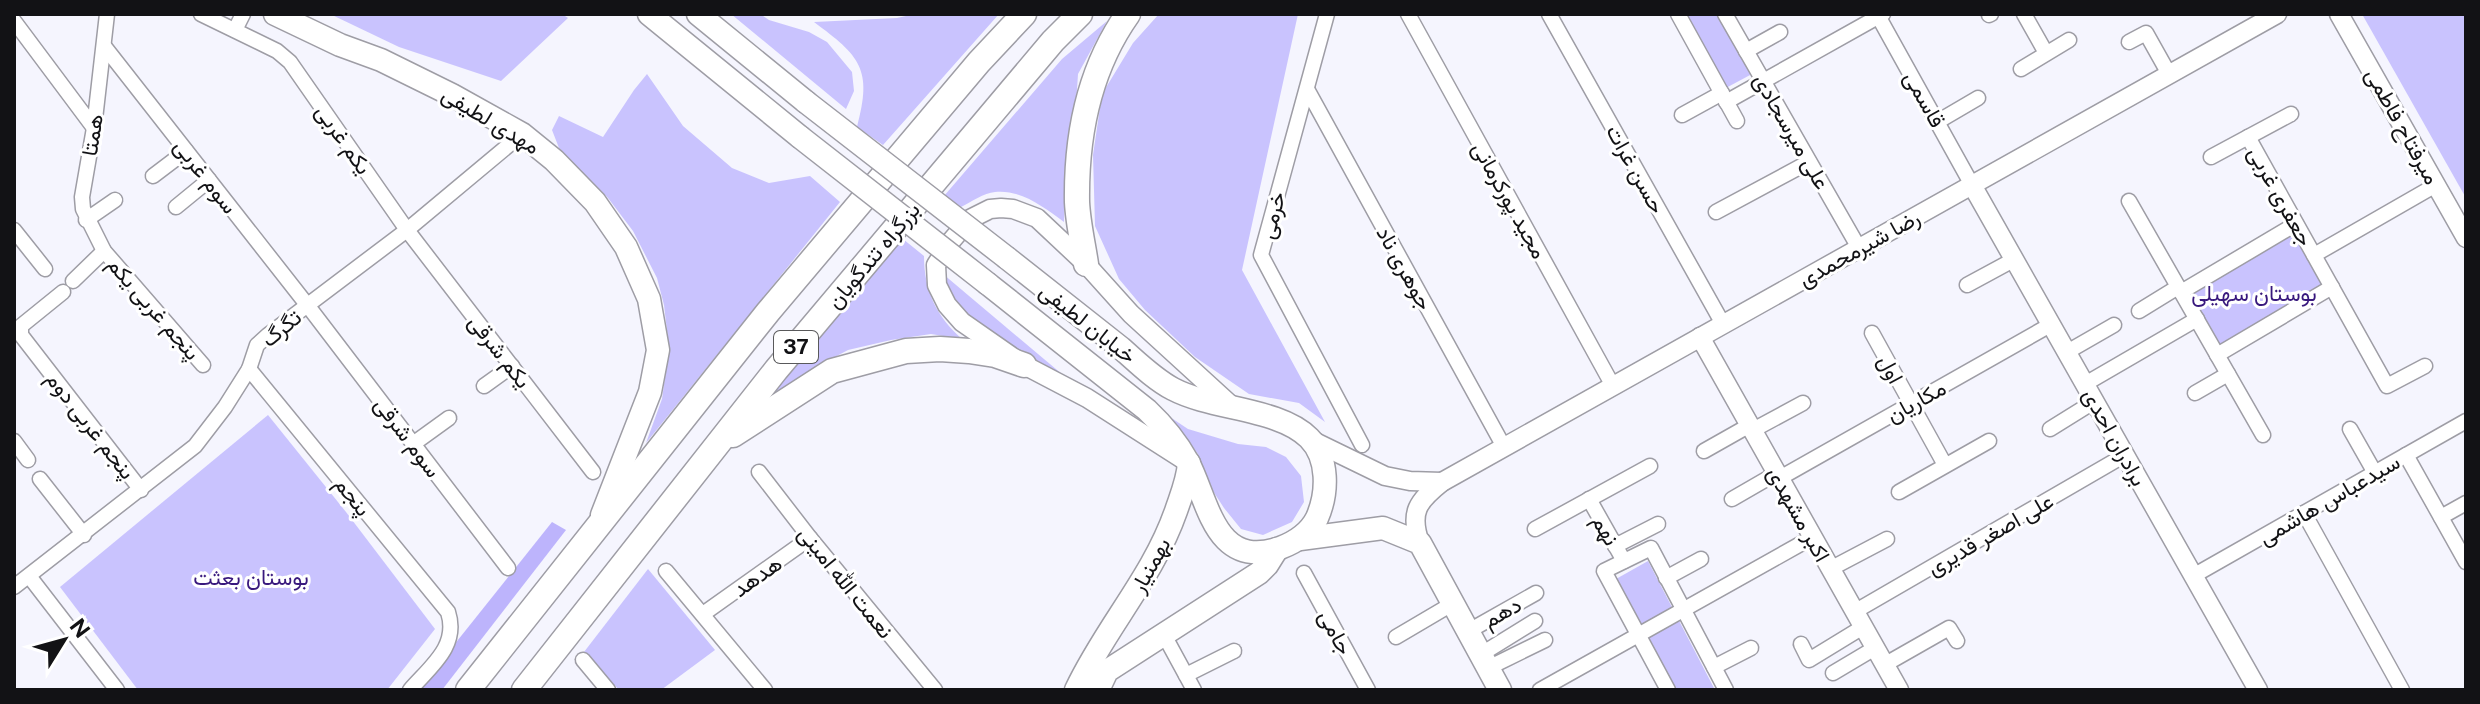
<svg xmlns="http://www.w3.org/2000/svg" width="2480" height="704" font-family="'Public Sans',Vazirmatn,sans-serif">
<rect width="100%" height="100%" fill="#f5f5fe"/>
<g fill="#c9c3fe">
<path d="M330,14H562L568,18L501,81L399,47Z"/>
<path d="M731,14H760L769,20L809,32L827,42L852,72L854,91L846,109Z"/>
<path d="M915,14H999L883,145L857,127C873,69 860,56 814,22L897,18Z"/>
<path d="M1159,14H1298L1242,270L1325,422L1299,403L1249,394L1195,357L1145,310L1119,279L1095,226L1093,155L1102,94L1133,43Z"/>
<path d="M1682,14H1718L1752,74L1724,89Z"/>
<path d="M2362,14H2466V198Z"/>
<path d="M1107,21L1078,74L1076,105L1067,146L1064,222C1045,208 1021,189 995,192C984,193 971,202 961,207L944,196L1062,59Z"/>
<path d="M647,74L683,126L732,168L769,183L810,176L840,202L646,443L662,399L669,348L664,305L657,278L633,231L608,198L559,148L552,130L559,116L603,137L634,90Z"/>
<path d="M2293,232L2326,292L2215,353L2182,294Z"/>
<path d="M903,239L924,256C924,291 937,317 962,339L931,334L891,340L848,350L816,367L768,399Z"/>
<path d="M943,274L1063,375L1037,364L962,313L946,290Z"/>
<path d="M268,415L346,512L435,629L387,690H138L60,587Z"/>
<path d="M1167,415L1188,429L1238,444L1266,447L1286,457L1301,476L1304,502L1292,522L1263,535L1241,529L1224,508L1211,488L1198,454Z"/>
<path d="M1648,561L1715,690H1676L1616,579Z"/>
<path d="M648,569L715,650L661,690H619L584,652Z"/>
</g>
<path fill="#bdb4fc" d="M552,522L566,530L442,690H418Z"/>
<g fill="none" stroke-linecap="round" stroke-linejoin="round">
<g stroke="#9e9da5" stroke-width="17">
<g id="minor">
<path d="M107,14L94,128L82,197L83,209L104,251L203,365"/>
<path d="M201,14L277,51L290,62L407,230L593,472"/>
<path d="M1327,14L1261,255L1362,445"/>
<path d="M1408,14L1613,386"/>
<path d="M1549,14L1723,324"/>
<path d="M1678,14L1737,121"/>
<path d="M1725,14L1859,248"/>
<path d="M1877,14L1972,185"/>
<path d="M2024,14L2046,53"/>
<path d="M1989,15L1991,14"/>
<path d="M14,21L94,128"/>
<path d="M235,30L243,14"/>
<path d="M2129,42L2146,33L2169,74"/>
<path d="M104,46L308,306L508,568"/>
<path d="M1746,51L1780,32"/>
<path d="M2021,69L2069,40"/>
<path d="M1307,89L1504,447"/>
<path d="M1726,102L1883,14"/>
<path d="M1682,115L1722,93"/>
<path d="M1937,122L1978,98"/>
<path d="M2248,137L2387,386L2425,366"/>
<path d="M2211,157L2291,114"/>
<path d="M153,176L186,151"/>
<path d="M2129,201L2263,435"/>
<path d="M176,207L209,180"/>
<path d="M1716,212L1809,162"/>
<path d="M86,220L115,200"/>
<path d="M14,230L45,269"/>
<path d="M2314,255L2436,185"/>
<path d="M73,281L104,251"/>
<path d="M1967,285L2015,259"/>
<path d="M63,292L21,326V335L141,490"/>
<path d="M2181,292L2296,224"/>
<path d="M2139,311L2178,287"/>
<path d="M1872,333L1945,465"/>
<path d="M2067,352L2114,325"/>
<path d="M2217,355L2332,287"/>
<path d="M249,369L448,612C459,646 431,666 410,690"/>
<path d="M2085,384L2197,319"/>
<path d="M484,386L512,366"/>
<path d="M2195,393L2228,374"/>
<path d="M2050,429L2095,401"/>
<path d="M2350,429L2375,473"/>
<path d="M1753,430L1803,403"/>
<path d="M14,441L28,460"/>
<path d="M413,444L449,418"/>
<path d="M1704,451L1750,425"/>
<path d="M2406,455L2466,562"/>
<path d="M759,472L810,538L935,690"/>
<path d="M1780,478L2052,324"/>
<path d="M40,479L84,535"/>
<path d="M1899,492L1989,441"/>
<path d="M1589,499L1624,561"/>
<path d="M1732,499L1777,473"/>
<path d="M2304,513L2402,690"/>
<path d="M2441,517L2466,503"/>
<path d="M1535,529L1650,466"/>
<path d="M1615,546L1658,524"/>
<path d="M1830,569L1887,539"/>
<path d="M666,571L765,690"/>
<path d="M1304,573L1368,690"/>
<path d="M29,576L117,690"/>
<path d="M2193,576L2466,421"/>
<path d="M1666,578L1701,559"/>
<path d="M14,587L195,446L225,407L249,369L257,345L268,335L407,230L522,134"/>
<path d="M1854,612L2125,455"/>
<path d="M703,614L810,538"/>
<path d="M1467,632L1536,593"/>
<path d="M1163,633L1194,690"/>
<path d="M1396,637L1452,604"/>
<path d="M1801,644L1809,660L1863,627"/>
<path d="M1480,655L1535,621"/>
<path d="M583,660L608,690"/>
<path d="M1884,665L1949,628L1957,641"/>
<path d="M1714,667L1751,648"/>
<path d="M1488,668L1545,640"/>
<path d="M1833,673L1875,648"/>
<path d="M1186,675L1234,651"/>
<path d="M1540,690L1813,537"/>
<path d="M1668,690L1604,571L1651,548L1726,690"/>
</g>
</g>
<g stroke="#9e9da5" stroke-width="21">
<g id="tertiary">
<path d="M2339,14L2466,238"/>
<path d="M1972,185L2258,690"/>
<path d="M1700,337L1899,690"/>
<path d="M1311,440L1385,476L1410,481L1442,482"/>
<path d="M1187,462L1087,398L1024,365L962,322L947,305L937,285L936,265L952,240L970,219L990,209L1001,208L1013,209L1037,218L1086,264L1131,314L1235,409"/>
<path d="M1420,543C1409,512 1418,501 1442,482L2277,14"/>
</g>
</g>
<g stroke="#9e9da5" stroke-width="25">
<g id="secondary">
<path d="M275,14L340,45L381,60L452,95L522,134L554,160L595,202L626,247L649,299L658,350L650,392L602,515"/>
<path d="M649,14L800,137"/>
<path d="M698,14L806,102"/>
<path d="M988,284L1147,410C1163,425 1177,442 1188,462C1209,503 1215,570 1280,548C1296,542 1310,532 1317,518C1328,493 1329,458 1309,438C1279,408 1213,410 1173,389C1154,379 1137,362 1121,348C1083,318 1045,288 1007,258"/>
<path d="M1300,539L1383,528L1420,543L1500,690"/>
<path d="M1076,690C1105,628 1153,577 1176,511C1181,496 1188,480 1189,463"/>
<path d="M1098,690L1107,671L1259,573L1267,565L1277,549"/>
</g>
</g>
<g stroke="#9e9da5" stroke-width="27">
<g id="trunk">
<path d="M1086,264C1083,244 1078,223 1077,202C1076,135 1089,69 1128,14"/>
<path d="M733,435L832,371L906,351L940,349L969,351L995,355L1024,365"/>
<path d="M468,690L768,312L979,62L1024,14"/>
<path d="M524,690L776,370L1053,41L1080,14"/>
</g>
</g>
<use href="#minor" stroke="#fff" stroke-width="14"/>
<use href="#tertiary" stroke="#fff" stroke-width="18"/>
<use href="#secondary" stroke="#fff" stroke-width="22"/>
<use href="#trunk" stroke="#fff" stroke-width="24"/>
<g stroke="#9e9da5" stroke-width="25" stroke-linecap="butt">
<g id="secondary-bridge">
<path d="M806,102L1007,258"/>
<path d="M800,137L988,284"/>
</g>
</g>
<use href="#secondary-bridge" stroke="#fff" stroke-width="22"/>
</g>
<g text-anchor="middle" stroke-width="6" stroke-linejoin="round" paint-order="stroke">
<rect fill="#fff" stroke="#59595b" stroke-width="2" x="774" y="331" width="44" height="32" rx="6"/>
<g font-size="20" font-weight="bold" fill="#121215">
<text x="796" y="354">37</text>
</g>
<g font-size="22" fill="#121215" stroke="#fff">
<text transform="translate(1925 99) rotate(61)" y="8">قاسمی</text>
<text transform="translate(491 120) rotate(31)" y="8">مهدی لطیفی</text>
<text transform="translate(2403 126) rotate(61)" y="8">میرفتاح فاطمی</text>
<text transform="translate(1792 131) rotate(60)" y="8">علی میرسجادی</text>
<text transform="translate(92 135) rotate(-81)" y="8">همتا</text>
<text transform="translate(344 139) rotate(55)" y="8">یکم غربی</text>
<text transform="translate(1636 169) rotate(61)" y="8">حسن غرات</text>
<text transform="translate(206 176) rotate(52)" y="8">سوم غربی</text>
<text transform="translate(2281 196) rotate(61)" y="8">جعفری غربی</text>
<text transform="translate(1510 200) rotate(61)" y="8">مجید پورکرمانی</text>
<text transform="translate(1272 215) rotate(-75)" y="8">خرمی</text>
<text transform="translate(1859 248) rotate(-29)" y="8">رضا شیرمحمدی</text>
<text transform="translate(873 255) rotate(-50)" y="8">بزرگراه تندگویان</text>
<text transform="translate(1405 268) rotate(61)" y="8">جوهری ناد</text>
<text transform="translate(154 308) rotate(49)" y="8">پنجم غربی یکم</text>
<text transform="translate(1088 323) rotate(38)" y="8">خیابان لطیفی</text>
<text transform="translate(281 328) rotate(-40)" y="8">تگرگ</text>
<text transform="translate(500 351) rotate(52)" y="8">یکم شرقی</text>
<text transform="translate(1891 369) rotate(62)" y="8">اول</text>
<text transform="translate(1916 401) rotate(-29)" y="8">مکاریان</text>
<text transform="translate(91 425) rotate(52)" y="8">پنجم غربی دوم</text>
<text transform="translate(408 437) rotate(53)" y="8">سوم شرقی</text>
<text transform="translate(2115 437) rotate(61)" y="8">برادران احدی</text>
<text transform="translate(353 496) rotate(51)" y="8">پنجم</text>
<text transform="translate(2329 499) rotate(-30)" y="8">سیدعباس هاشمی</text>
<text transform="translate(1799 514) rotate(61)" y="8">اکبر مشهدی</text>
<text transform="translate(1606 530) rotate(60)" y="8">نهم</text>
<text transform="translate(1990 534) rotate(-30)" y="8">علی اصغر قدیری</text>
<text transform="translate(1150 565) rotate(-61)" y="8">بهمنیار</text>
<text transform="translate(757 576) rotate(-35)" y="8">هدهد</text>
<text transform="translate(846 582) rotate(51)" y="8">نعمت الله امینی</text>
<text transform="translate(1502 612) rotate(-29)" y="8">دهم</text>
<text transform="translate(1336 632) rotate(62)" y="8">جامی</text>
</g>
<g font-size="22" fill="#38187d" stroke="#fff">
<text x="2254" y="301">بوستان سهیلی</text>
<text x="251" y="585">بوستان بعثت</text>
</g>
</g>
<rect width="2480" height="704" fill="none" stroke="#121215" stroke-width="32"/>
<g transform="translate(64 640) rotate(53)" stroke="#ffffff" stroke-width="6" paint-order="stroke">
<path d="M0-6L14 30L0 20L-14 30Z" fill="#121215"/>
<text y="-12" font-size="22" font-weight="bold" text-anchor="middle" fill="#121215">N</text>
</g>
</svg>
